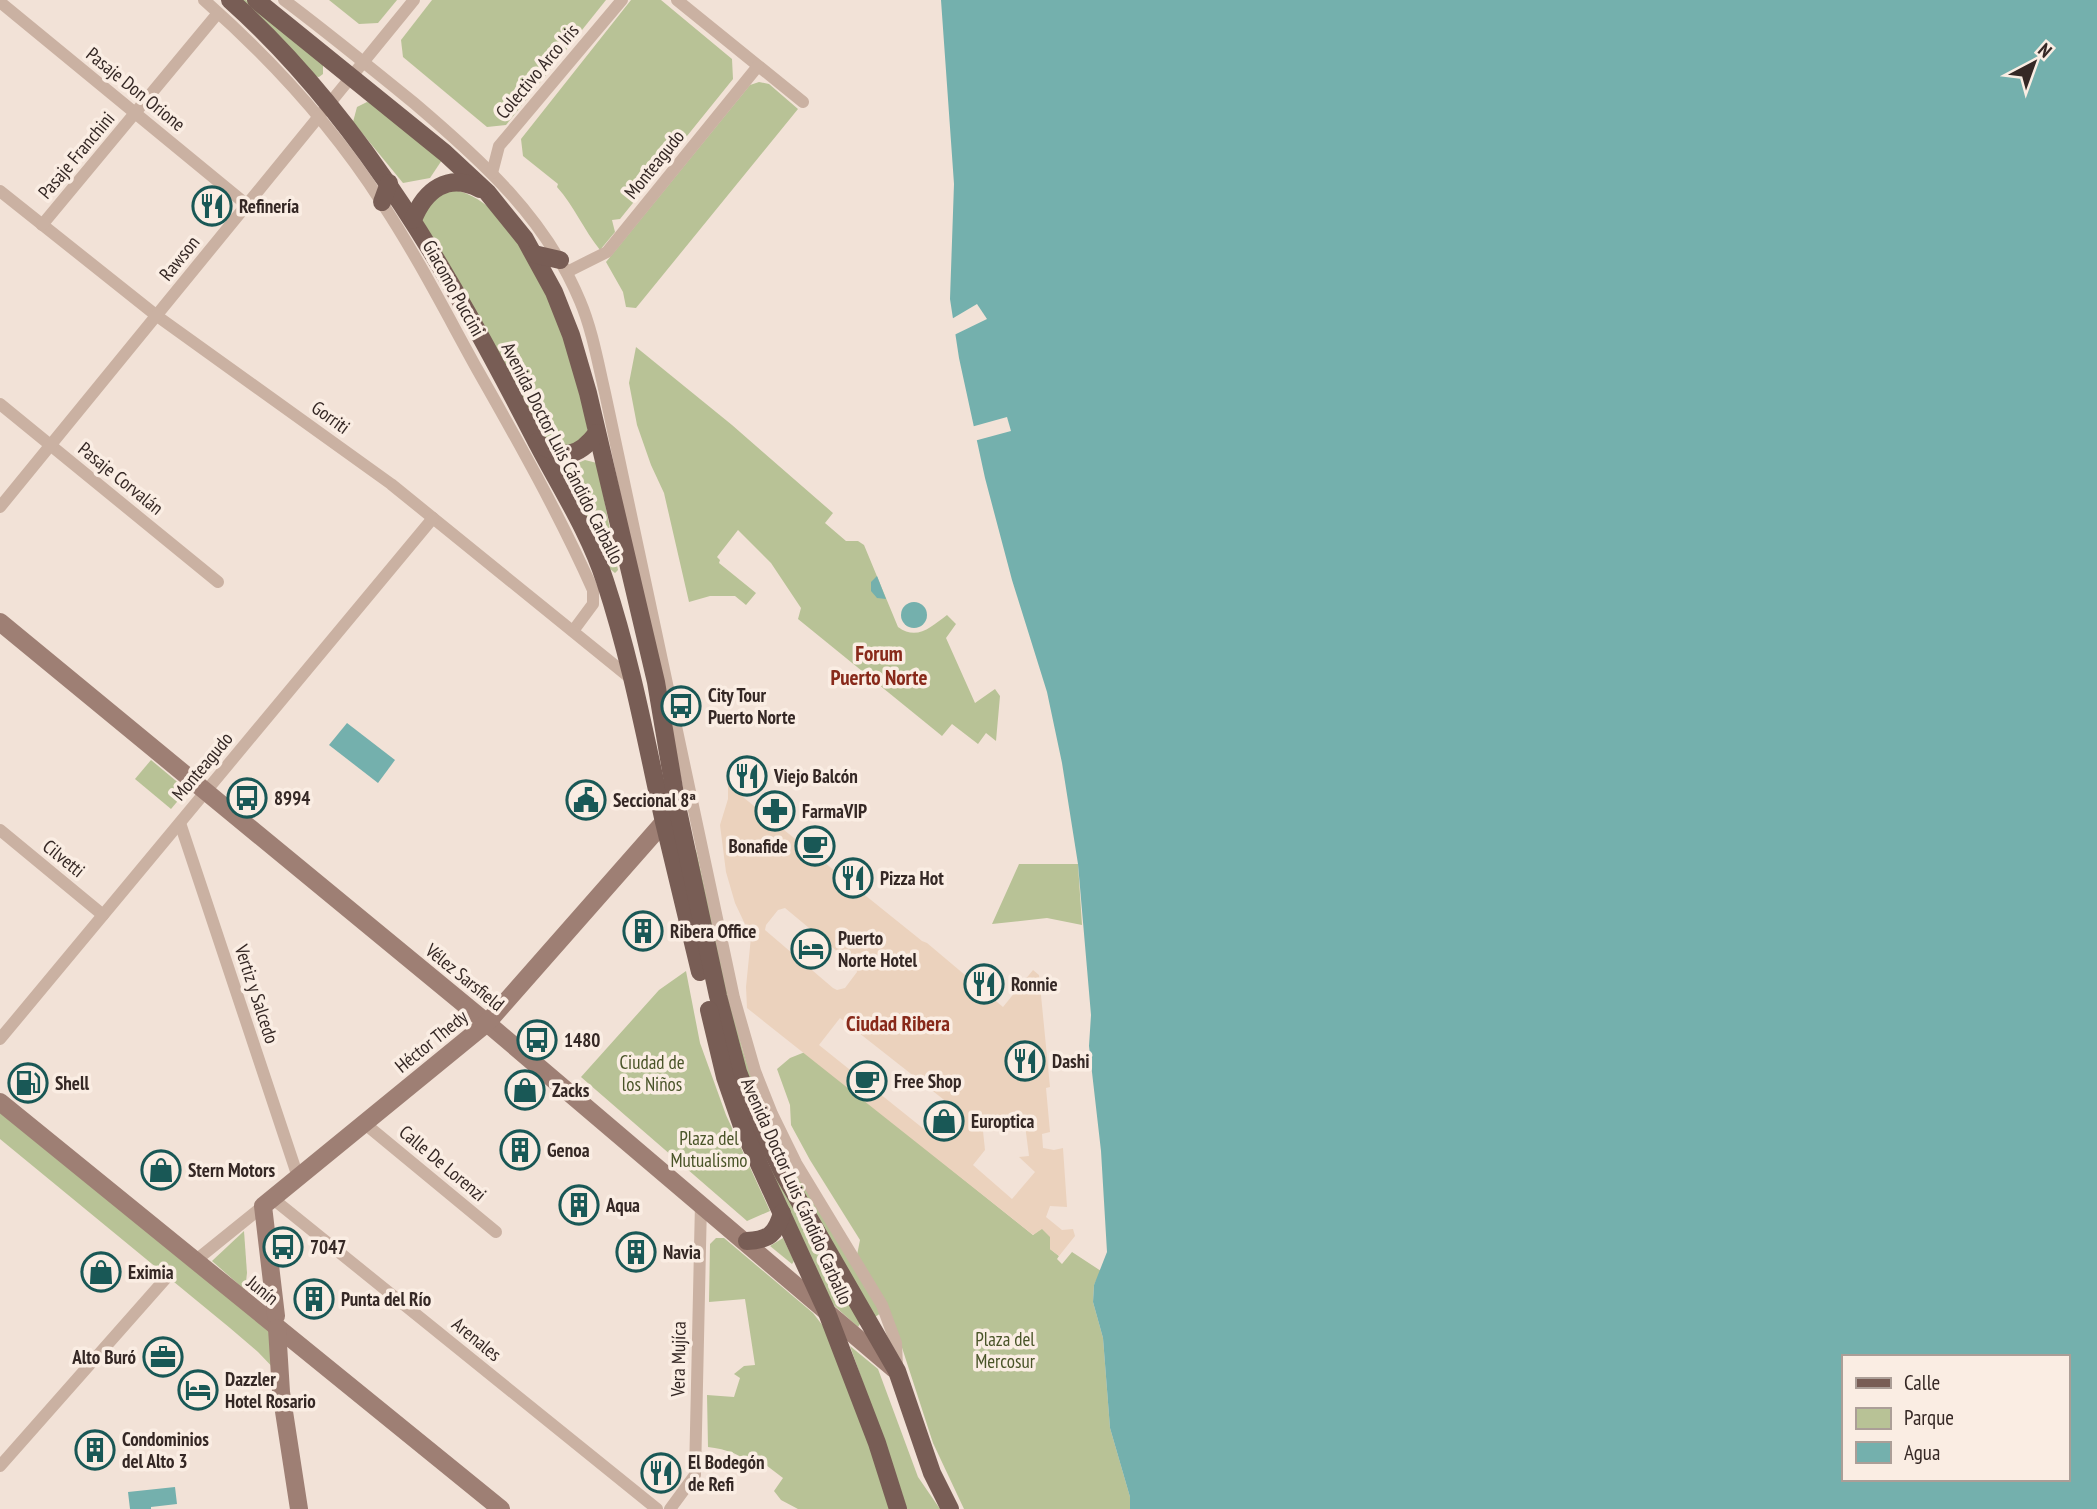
<svg xmlns="http://www.w3.org/2000/svg" width="2097" height="1509" font-family="'PT Sans Narrow',sans-serif">
<rect width="100%" height="100%" fill="#f2e2d7"/>
<g fill="#b8c296">
<path d="M236,0H246L323,64V74L319,77L313,76Z"/>
<path d="M329,0H397L378,23L359,24Z"/>
<path d="M432,0H606L506,125L487,127L403,57L401,40Z"/>
<path d="M631,0H661L732,59L733,79L620,219L612,220L615,232L600,250C584,230 574,206 557,187L558,184L523,156L521,139Z"/>
<path d="M759,82L769,84L798,109L636,308L626,307L623,292L606,262L750,85Z"/>
<path d="M367,102L374,104L442,160L430,178L403,183L353,122L357,107Z"/>
<path d="M454,190C510,200 549,292 567,340C573,356 576,375 579,392C583,406 587,420 588,435L566,448L547,440L538,430L423,223L422,215L436,195Z"/>
<path d="M636,347L732,425L833,513L825,523L846,541H858L864,545L898,627C917,641 931,627 947,615L956,624L946,638L975,703L995,689L1000,696L996,741L986,733L978,744L952,724L942,736L798,619L801,608L771,563L738,530L717,557L720,560L719,563L756,593L746,605L735,596H710L689,602L664,493L651,465L637,425L629,383Z"/>
<path d="M585,460L597,463L616,560L618,570L615,573L610,569L561,477L569,467Z"/>
<path d="M151,760L187,790L171,809L135,779Z"/>
<path d="M690,850H696L742,1048L755,1088L774,1129L881,1313L875,1317L783,1161L753,1100Z"/>
<path d="M1019,864H1078L1082,925L1047,918L992,924Z"/>
<path d="M686,971L700,1043L726,1115L770,1211L747,1221L581,1077L659,990Z"/>
<path d="M805,1052L1033,1235L1042,1228L1050,1236V1249L1059,1256L1057,1259L1062,1264L1072,1252L1101,1271L1094,1285L1093,1302L1103,1338L1110,1428L1130,1497V1509H964L933,1443L893,1320L857,1255L860,1240L810,1160L791,1125L790,1105L777,1069L790,1058Z"/>
<path d="M0,1102L277,1328L281,1376L258,1352L230,1328L0,1139Z"/>
<path d="M752,1126L862,1321L858,1327L829,1301Z"/>
<path d="M244,1231L247,1273L245,1290L212,1261Z"/>
<path d="M716,1238H724L813,1313L823,1326L858,1404L890,1509H798L781,1500L774,1491L783,1478L762,1462L757,1469C744,1455 726,1449 708,1447L707,1395L734,1397L740,1378L734,1374L744,1366L755,1365L745,1299L709,1302L710,1244Z"/>
<path d="M783,1238L794,1261L792,1264L770,1246Z"/>
<path d="M850,1346L878,1369L918,1477L940,1509H905L902,1493Z"/>
</g>
<path fill="#ebd2bd" fill-rule="evenodd" d="M728,785L922,941L927,943L1003,1007L1033,970L1039,975L1050,1087L1046,1088L1050,1132L1042,1134L1043,1148L1054,1150L1063,1148L1067,1207L1050,1206L1046,1217L1062,1230L1073,1229L1075,1236L1059,1256L1050,1249V1237L1042,1229L1033,1235L747,1008L746,987L751,937L735,903L726,872L720,825L728,799ZM785,908L856,967L857,972L845,988L837,990L833,988L765,930L766,925L778,910ZM840,1018L962,1114L940,1142L819,1045ZM1025,1125L1029,1156L1019,1157L1035,1172L1012,1199L973,1165L985,1150L983,1131Z"/>
<g fill="#74b0ad" fill-rule="evenodd">
<path d="M941,0H2097V1509H1130V1497L1110,1428L1103,1338L1093,1302L1094,1285L1107,1252L1101,1151L1089,1046L1091,1015L1078,864L1062,763L1047,692L1012,580L985,478L959,358L950,299L954,184ZM1843,1357H2067V1479H1843Z"/>
<path d="M877,576L886,599L877,598L871,591V582Z"/>
<circle cx="914" cy="615" r="13"/>
<path d="M347,723L395,760L378,783L329,745Z"/>
<path d="M175,1487L177,1504L151,1507V1509H130L128,1492Z"/>
</g>
<g fill="#f2e2d7">
<path d="M977,304L987,319L952,336L950,320Z"/>
<path d="M1007,417L1011,431L974,441L971,427Z"/>
</g>
<g fill="none" stroke-linecap="round" stroke-linejoin="round">
<g stroke="#cab1a2" stroke-width="12">
<path d="M204,0C271,59 334,128 382,203C417,256 446,313 477,369C518,441 559,514 593,590V604L573,631"/>
<path d="M284,0C328,33 371,68 414,103C481,160 545,217 580,301C592,329 598,363 605,393L734,998L755,1071L772,1114L796,1163L882,1305L896,1343L897,1367"/>
<path d="M677,0L803,102"/>
<path d="M0,2L247,205"/>
<path d="M492,173L499,146L622,0"/>
<path d="M0,191L157,316L391,484L634,681"/>
<path d="M42,225L218,13"/>
<path d="M567,272L607,252L758,66"/>
<path d="M0,404L218,582"/>
<path d="M0,507L414,0"/>
<path d="M180,823L298,1177"/>
<path d="M0,830L103,915"/>
<path d="M0,1039L433,518"/>
<path d="M364,1123L496,1232"/>
<path d="M272,1198L657,1509"/>
<path d="M195,1261L263,1206"/>
<path d="M0,1466L167,1277"/>
<path d="M670,1509L695,1475L701,1203"/>
</g>
<g stroke="#9e7f74" stroke-width="18">
<path d="M0,622L487,1023L894,1369"/>
<path d="M0,1102L501,1509"/>
<path d="M276,1316L263,1206L487,1023L671,814"/>
<path d="M277,1328L281,1392L299,1509"/>
</g>
<g stroke="#785d55" stroke-width="18">
<path d="M230,0C364,120 452,279 534,437C558,484 589,531 605,581C631,660 646,741 664,822C676,872 688,922 700,972"/>
<path d="M256,0L445,153L487,192L525,239L554,292L571,335L588,393L656,682L677,806L718,996L738,1072L758,1122L783,1173L897,1371L932,1473L950,1509"/>
<path d="M382,202L389,183"/>
<path d="M413,220C425,190 448,172 480,189"/>
<path d="M534,254L560,260"/>
<path d="M537,442C562,460 578,458 597,433"/>
<path d="M709,1010L725,1077L743,1129L826,1310L877,1443L898,1509"/>
<path d="M747,1241C769,1240 776,1234 782,1213"/>
</g>
</g>
<defs>
<g id="restaurant-ring" transform="scale(2.0125)"><circle r="9.5" fill="#faede3" stroke="#195856" stroke-width="1.5"/><path d="M-5-6h1v4h1v-4h1v4h1v-4h1v5L-1.5 .5V6h-2V.5L-5-1ZM5-6V6H3V1.5H1.5Q1.5-4 5-6Z" fill="#195856"/></g>
<g id="bus-ring" transform="scale(2.0125)"><circle r="9.5" fill="#faede3" stroke="#195856" stroke-width="1.5"/><path d="M-5-6H5V4H4V6H2V4H-2V6H-4V4H-5ZM-3.5-4V0h7V-4ZM-3.5 1.2v1.5H-2V1.2ZM2 1.2v1.5H3.5V1.2Z" fill="#195856"/></g>
<g id="civic-ring" transform="scale(2.0125)"><circle r="9.5" fill="#faede3" stroke="#195856" stroke-width="1.5"/><path d="M-.6-6.5H3V-4.5H.6V-3L4-1V1h2V6H-6V1h2V-1L-.6-3ZM-1.2 2.5V6h2.4V2.5Z" fill="#195856"/></g>
<g id="pharmacy-ring" transform="scale(2.0125)"><circle r="9.5" fill="#faede3" stroke="#195856" stroke-width="1.5"/><path d="M-2-6h4v4h4v4h-4v4h-4v-4h-4v-4h4Z" fill="#195856"/></g>
<g id="cafe-ring" transform="scale(2.0125)"><circle r="9.5" fill="#faede3" stroke="#195856" stroke-width="1.5"/><path d="M-5.5-4.5H6V0H3Q3 3.5 0 3.5H-2.5Q-5.5 3.5-5.5 0ZM3-3.2v2h1.7v-2ZM-6 4.5H4V6H-6Z" fill="#195856"/></g>
<g id="building-ring" transform="scale(2.0125)"><circle r="9.5" fill="#faede3" stroke="#195856" stroke-width="1.5"/><path d="M-4-6H4V6H1V3H-1V6H-4ZM-2.5-4.3h1.7v1.8h-1.7ZM.8-4.3h1.7v1.8H.8ZM-2.5-1h1.7V.8h-1.7ZM.8-1h1.7V.8H.8Z" fill="#195856"/></g>
<g id="hotel-ring" transform="scale(2.0125)"><circle r="9.5" fill="#faede3" stroke="#195856" stroke-width="1.5"/><path d="M-6-4.5h1.5V1H6V5H4.5V3h-9V5H-6ZM-4 0a1.8 1.8 0 1 1 3.6 0ZM.5 0V-2.5h3Q6-2.5 6 0Z" fill="#195856"/></g>
<g id="fuel-ring" transform="scale(2.0125)"><circle r="9.5" fill="#faede3" stroke="#195856" stroke-width="1.5"/><path d="M-5.5-6h7V0h2V4h1.3V-2.5L3-4.5l.8-.8L6-3V5H2.5V1h-1V6h-7ZM-4.2-4.7v3.2H.2V-4.7Z" fill="#195856"/></g>
<g id="shop-ring" transform="scale(2.0125)"><circle r="9.5" fill="#faede3" stroke="#195856" stroke-width="1.5"/><path d="M-5-2.5h2.3a2.7 3.5 0 0 1 5.4 0H5L5.5 6h-11ZM-1.5-2.5h3a1.5 2.3 0 0 0-3 0Z" fill="#195856"/></g>
<g id="office-ring" transform="scale(2.0125)"><circle r="9.5" fill="#faede3" stroke="#195856" stroke-width="1.5"/><path d="M-6-3h4V-5.5h4V-3h4V5H-6ZM-1-4.5V-3h2v-1.5ZM-6 0V1H6V0Z" fill="#195856"/></g>
</defs>
<g fill-rule="evenodd">
<use href="#restaurant-ring" x="212" y="206"/>
<use href="#bus-ring" x="681" y="706"/>
<use href="#restaurant-ring" x="747" y="776"/>
<use href="#bus-ring" x="247" y="798"/>
<use href="#civic-ring" x="586" y="800"/>
<use href="#pharmacy-ring" x="775" y="811"/>
<use href="#cafe-ring" x="815" y="846"/>
<use href="#restaurant-ring" x="853" y="878"/>
<use href="#building-ring" x="643" y="931"/>
<use href="#hotel-ring" x="811" y="949"/>
<use href="#restaurant-ring" x="984" y="984"/>
<use href="#bus-ring" x="537" y="1040"/>
<use href="#restaurant-ring" x="1025" y="1061"/>
<use href="#cafe-ring" x="867" y="1081"/>
<use href="#fuel-ring" x="28" y="1083"/>
<use href="#shop-ring" x="525" y="1090"/>
<use href="#shop-ring" x="944" y="1121"/>
<use href="#building-ring" x="520" y="1150"/>
<use href="#shop-ring" x="161" y="1170"/>
<use href="#building-ring" x="579" y="1205"/>
<use href="#bus-ring" x="283" y="1247"/>
<use href="#building-ring" x="636" y="1252"/>
<use href="#shop-ring" x="101" y="1272"/>
<use href="#building-ring" x="314" y="1299"/>
<use href="#office-ring" x="163" y="1357"/>
<use href="#hotel-ring" x="198" y="1390"/>
<use href="#building-ring" x="95" y="1450"/>
<use href="#restaurant-ring" x="661" y="1473"/>
</g>
<g text-anchor="middle" stroke-width="7" stroke-linejoin="round" paint-order="stroke">
<g font-size="19" fill="#352825" stroke="#faede3">
<text transform="translate(537 71) rotate(-50)" y="7">Colectivo Arco Iris</text>
<text transform="translate(136 89) rotate(39)" y="7">Pasaje Don Orione</text>
<text transform="translate(76 155) rotate(-50)" y="7">Pasaje Franchini</text>
<text transform="translate(654 164) rotate(-51)" y="7">Monteagudo</text>
<text transform="translate(179 258) rotate(-51)" y="7">Rawson</text>
<text transform="translate(454 288) rotate(61)" y="7">Giacomo Puccini</text>
<text transform="translate(331 417) rotate(36)" y="7">Gorriti</text>
<text transform="translate(563 453) rotate(63)" y="7">Avenida Doctor Luis Cándido Carballo</text>
<text transform="translate(121 478) rotate(39)" y="7">Pasaje Corvalán</text>
<text transform="translate(202 766) rotate(-50)" y="7">Monteagudo</text>
<text transform="translate(64 858) rotate(39)" y="7">Cilvetti</text>
<text transform="translate(465 977) rotate(39)" y="7">Vélez Sarsfield</text>
<text transform="translate(257 994) rotate(72)" y="7">Vertiz y Salcedo</text>
<text transform="translate(431 1041) rotate(-39)" y="7">Héctor Thedy</text>
<text transform="translate(443 1163) rotate(40)" y="7">Calle De Lorenzi</text>
<text transform="translate(797 1191) rotate(66)" y="7">Avenida Doctor Luis Cándido Carballo</text>
<text transform="translate(263 1290) rotate(39)" y="7">Junín</text>
<text transform="translate(477 1339) rotate(39)" y="7">Arenales</text>
<text transform="translate(678 1359) rotate(-89)" y="7">Vera Mujíca</text>
</g>
<g font-size="19" font-weight="bold" fill="#352825" stroke="#faede3" text-anchor="start">
<text x="239" y="213">Refinería</text>
<text x="708" y="702">City Tour<tspan x="708" dy="22">Puerto Norte</tspan></text>
<text x="774" y="783">Viejo Balcón</text>
<text x="274" y="805">8994</text>
<text x="613" y="807">Seccional 8ª</text>
<text x="802" y="818">FarmaVIP</text>
<text x="788" y="853" text-anchor="end">Bonafide</text>
<text x="880" y="885">Pizza Hot</text>
<text x="670" y="938">Ribera Office</text>
<text x="838" y="945">Puerto<tspan x="838" dy="22">Norte Hotel</tspan></text>
<text x="1011" y="991">Ronnie</text>
<text x="564" y="1047">1480</text>
<text x="1052" y="1068">Dashi</text>
<text x="894" y="1088">Free Shop</text>
<text x="55" y="1090">Shell</text>
<text x="552" y="1097">Zacks</text>
<text x="971" y="1128">Europtica</text>
<text x="547" y="1157">Genoa</text>
<text x="188" y="1177">Stern Motors</text>
<text x="606" y="1212">Aqua</text>
<text x="310" y="1254">7047</text>
<text x="663" y="1259">Navia</text>
<text x="128" y="1279">Eximia</text>
<text x="341" y="1306">Punta del Río</text>
<text x="136" y="1364" text-anchor="end">Alto Buró</text>
<text x="225" y="1386">Dazzler<tspan x="225" dy="22">Hotel Rosario</tspan></text>
<text x="122" y="1446">Condominios<tspan x="122" dy="22">del Alto 3</tspan></text>
<text x="688" y="1469">El Bodegón<tspan x="688" dy="22">de Refi</tspan></text>
</g>
<g font-size="19" fill="#495428" stroke="#faede3">
<text x="652" y="1069">Ciudad de<tspan x="652" dy="22">los Niños</tspan></text>
<text x="709" y="1145">Plaza del<tspan x="709" dy="22">Mutualismo</tspan></text>
<text x="1005" y="1346">Plaza del<tspan x="1005" dy="22">Mercosur</tspan></text>
</g>
<g font-size="21" font-weight="bold" fill="#88291a" stroke="#faede3">
<text x="879" y="661">Forum<tspan x="879" dy="24">Puerto Norte</tspan></text>
<text x="898" y="1031">Ciudad Ribera</text>
</g>
</g>
<rect x="1842" y="1355" width="228" height="126" fill="#faede3" stroke="#ab9e97" stroke-width="2"/>
<rect x="1856" y="1378" width="35" height="10" fill="#785d55" stroke="#ab9e97" stroke-width="2"/>
<text x="1904" y="1390" font-size="21" fill="#352825">Calle</text>
<rect x="1856" y="1408" width="35" height="21" fill="#b8c296" stroke="#ab9e97" stroke-width="2"/>
<text x="1904" y="1425" font-size="21" fill="#352825">Parque</text>
<rect x="1856" y="1442" width="35" height="21" fill="#74b0ad" stroke="#ab9e97" stroke-width="2"/>
<text x="1904" y="1460" font-size="21" fill="#352825">Agua</text>
<g transform="translate(2034 63) rotate(41)" stroke="#faede3" stroke-width="5" paint-order="stroke">
<path d="M0-5L12 26L0 18L-12 26Z" fill="#352825"/>
<text y="-10" font-size="19" font-weight="bold" text-anchor="middle" fill="#352825">N</text>
</g>
</svg>
